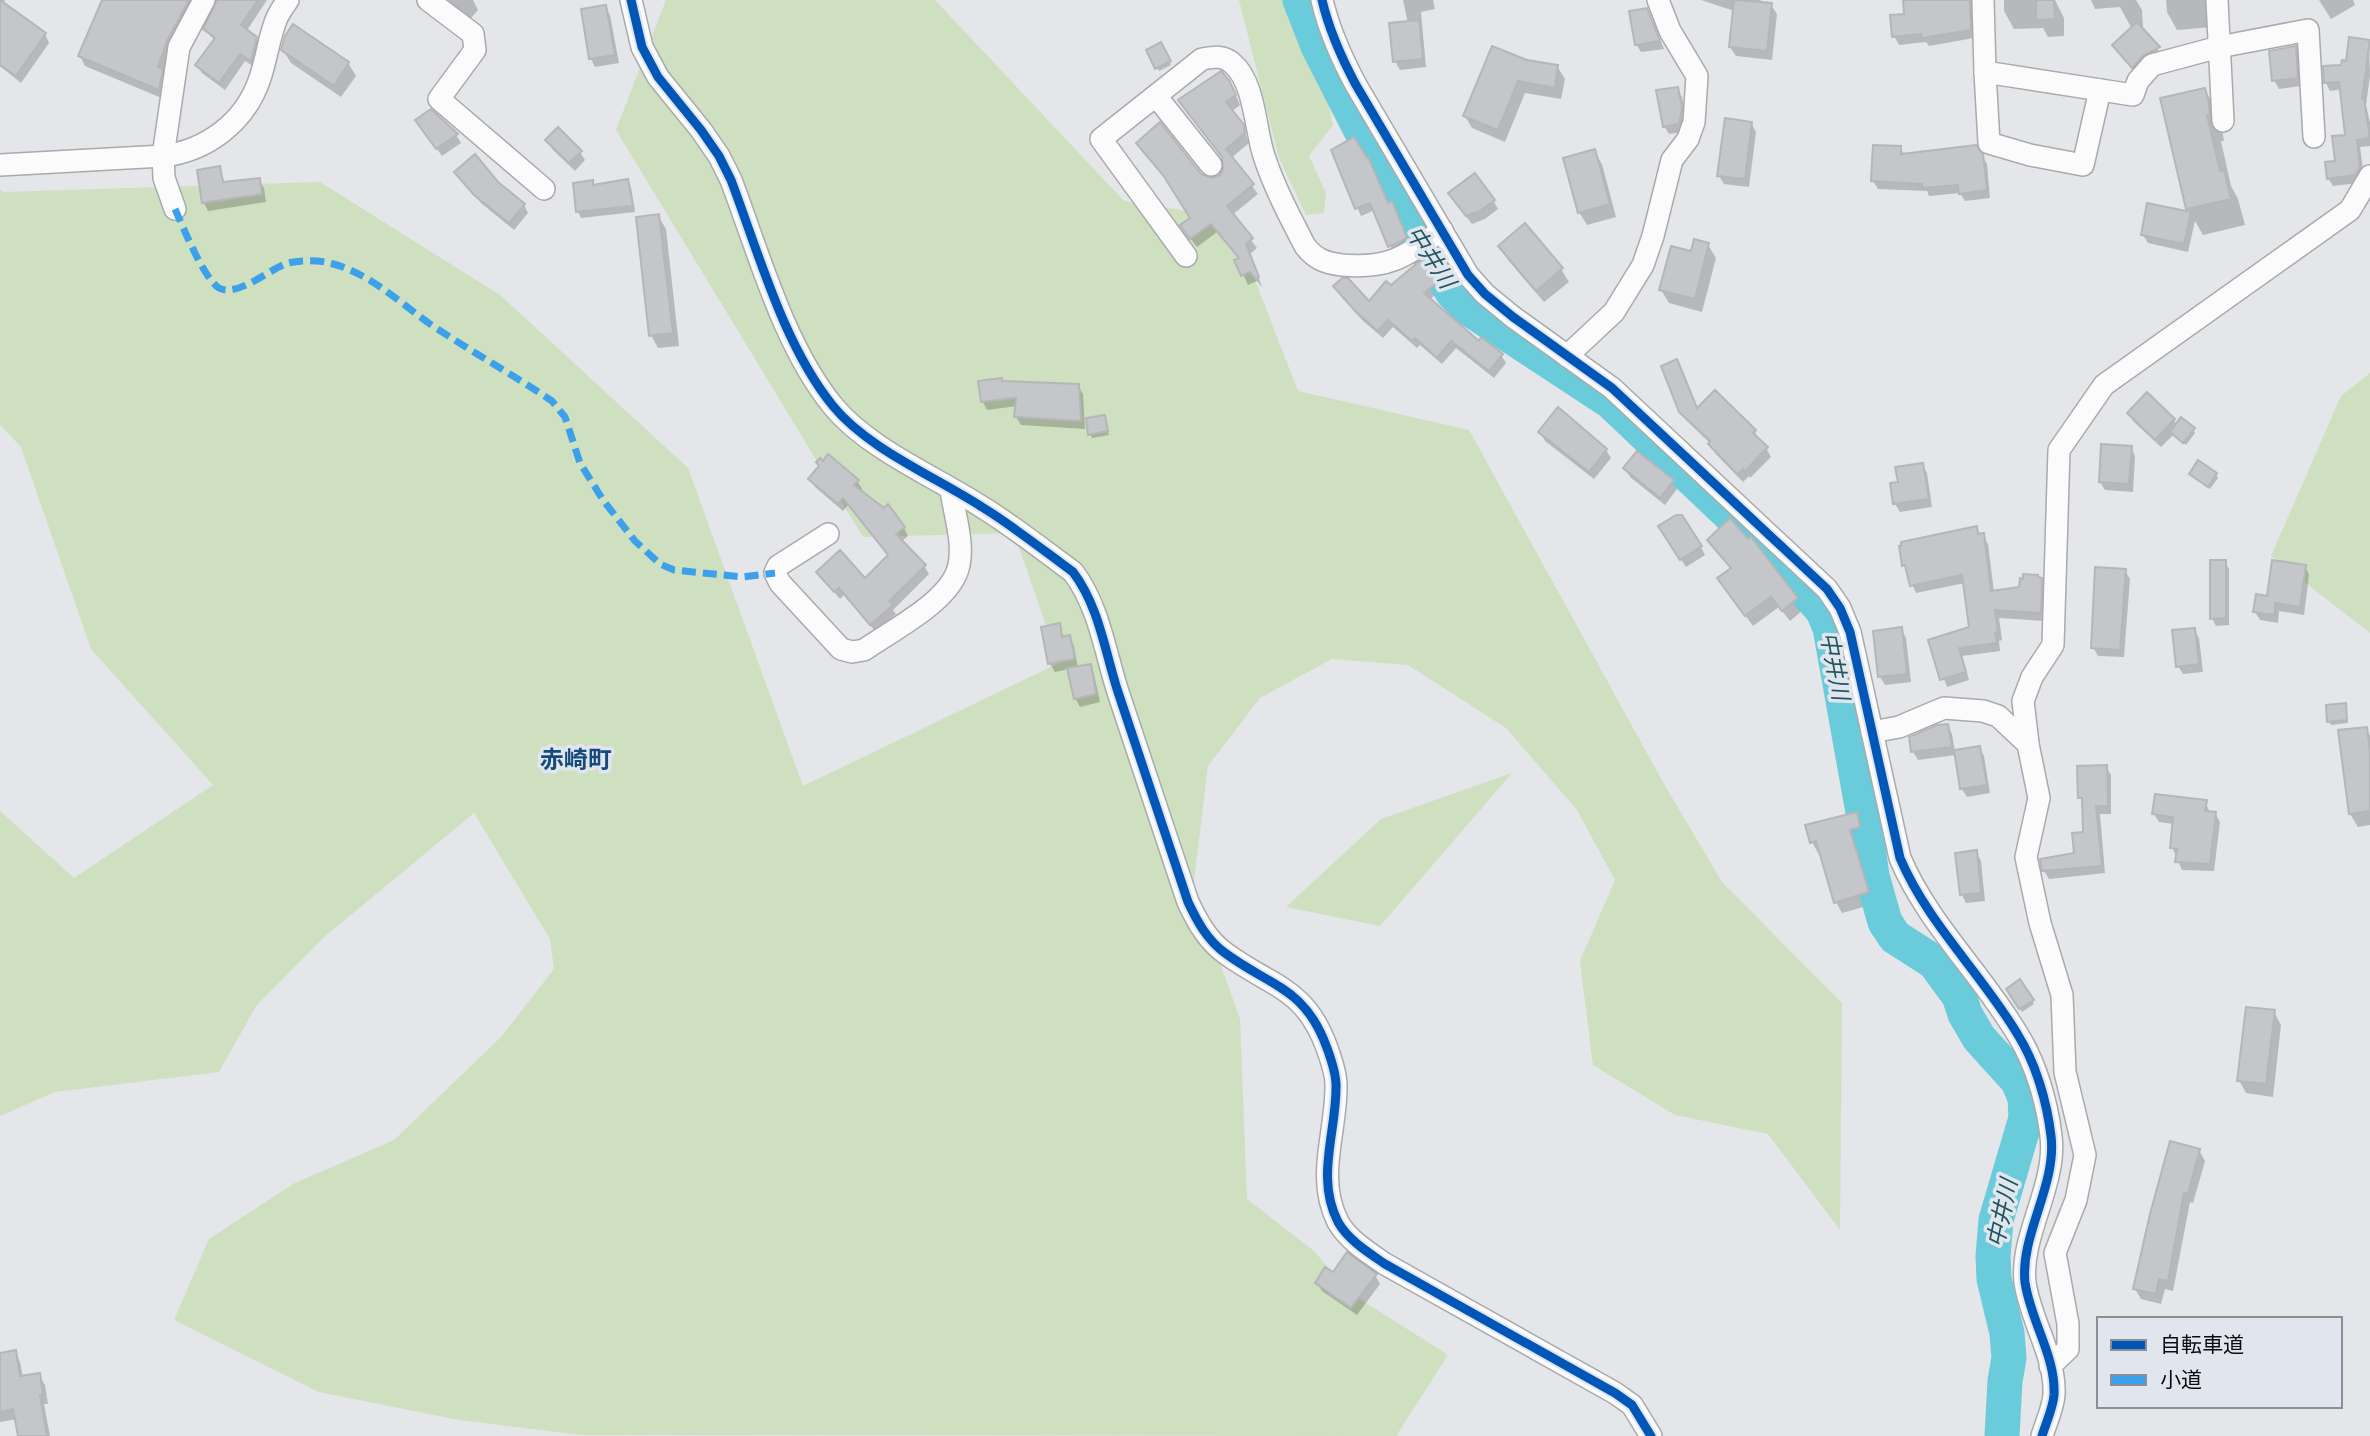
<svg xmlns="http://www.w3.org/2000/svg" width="2370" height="1436" font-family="Overpass,'Noto Sans JP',sans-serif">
<rect width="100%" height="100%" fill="#e4e6ea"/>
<g fill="#cee0bf">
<path d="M666,0H935L1124,201L1231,218L1298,391L1469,430L1664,784L1722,882L1842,1003L1840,1230L1768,1134L1675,1115L1593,1065L1580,961L1615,880L1577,810L1506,728L1408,665L1332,659L1260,698L1208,766L1193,888L1240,1019L1247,1199L1314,1251L1349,1292L1448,1355L1396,1436L582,1435L459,1420L319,1392L174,1320L209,1239L293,1184L394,1140L502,1036L554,969L550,939L474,813L323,938L256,1006L219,1072L55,1092L0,1116V811L74,878L213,785L91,649L21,447L0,425V190L4,192L320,182L500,295L688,468L803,786L1059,663L1014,533L863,537L616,130Z"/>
<path d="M1239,0H1294L1306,54L1326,93L1333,125L1309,156L1326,193L1324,213L1306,215L1279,158Z"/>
<path d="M2370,373V633L2271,556L2341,396Z"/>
<path d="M1512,773L1380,926L1286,907L1381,819Z"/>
</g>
<g fill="#0003">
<path d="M0,0H5L3,3L45,34L49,43L21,83L0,66Z"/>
<path d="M104,0H194L164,74L167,80L164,99L85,66L80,56Z"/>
<path d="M224,0H267L246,32L256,38L261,46L256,68L245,61L225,90L202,73L197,65L215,41L205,29Z"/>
<path d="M448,0H473L478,10L470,19Z"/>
<path d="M1403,0H1433L1435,9L1421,12L1426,67L1400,70L1395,61L1408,23Z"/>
<path d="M1701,0H1761L1759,3L1771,5L1777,14L1772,60L1736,56L1730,47L1734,11Z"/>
<path d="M1905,0H1974V38L1929,46L1926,42L1899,45L1894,36L1906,15Z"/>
<path d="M2004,0H2055L2064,18V36L2048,37L2043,28L2014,29L2004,11Z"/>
<path d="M2091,0H2136L2142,10L2143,27H2139L2163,56L2137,75L2114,46L2132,29L2120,7L2095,9Z"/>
<path d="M2166,0H2212L2213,27L2177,30L2167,12Z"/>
<path d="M2319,0H2353L2355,5L2331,19Z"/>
<path d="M605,7L610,15L619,63L595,67L591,59Z"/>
<path d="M1651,18L1664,49L1641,52L1636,44Z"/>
<path d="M2369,42L2370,76L2366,105L2370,123V146L2360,147L2364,176L2359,183L2333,186L2328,178L2347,136L2342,89L2330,91L2326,83Z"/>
<path d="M1160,44L1171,65L1159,71L1148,51Z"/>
<path d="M2295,48L2300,56L2301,86L2279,89L2274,80Z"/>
<path d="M283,50L348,63L356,76L341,97L291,63Z"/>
<path d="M1526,62L1557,66L1565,79L1561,99L1525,93L1505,142L1472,128L1465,116Z"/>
<path d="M1677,89L1682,97L1686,118L1683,132L1669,134L1664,126Z"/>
<path d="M2205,90L2220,116L2224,141H2221L2231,186L2238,199L2245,225L2203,235L2195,221L2188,252L2148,243L2143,235L2149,205L2191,214L2187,209Z"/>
<path d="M1234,91L1240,105L1231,112L1242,126L1249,143L1231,158L1258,194L1232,215L1257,248L1250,254L1262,287L1257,281L1248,285L1237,261L1240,260L1217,232L1197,247L1187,234L1192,218L1170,184L1138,143L1200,175L1212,180L1221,176L1225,170L1224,160L1185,110Z"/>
<path d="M1751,123L1756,132L1749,187L1724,184L1719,176Z"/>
<path d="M422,128L456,135L461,143L442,156Z"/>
<path d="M548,140L580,152L585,160L575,171L552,149Z"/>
<path d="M1900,148L1905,155H1981L1987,164L1990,198L1965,201L1960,193L1929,196L1927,191L1878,189L1873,181Z"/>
<path d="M1334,151L1396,211L1410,246L1394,254L1375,210L1361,216Z"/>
<path d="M1594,151L1602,164L1616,217L1587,225L1579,212Z"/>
<path d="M219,168L225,184L259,180L264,188L266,202L208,211L204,203L199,171Z"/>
<path d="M461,180L497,183L524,205L528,213L514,230L481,203Z"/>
<path d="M627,181L631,187L635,212L581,218L578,212L592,182L595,187Z"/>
<path d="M1493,200L1498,209L1485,219L1472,224L1455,202Z"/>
<path d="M658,216L666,229L679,346L658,348L651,335Z"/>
<path d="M1708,245L1716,258L1702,312L1669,303L1661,290L1692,253Z"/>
<path d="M1501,247L1561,269L1569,282L1544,302L1508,260Z"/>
<path d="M1437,283L1441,290L1429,300L1479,343L1501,355L1506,363L1494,378L1456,348L1442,364L1420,345L1417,348L1393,327L1383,338L1362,320L1335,287L1369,304L1391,287Z"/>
<path d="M1677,361L1698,410L1755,431L1758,441L1766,448L1771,457L1750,478L1749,476L1743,482L1715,453L1711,444L1686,420L1681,411Z"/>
<path d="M1003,383L1078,386L1083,394L1085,429L1021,425L1016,417L1017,406L987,410L983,402Z"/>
<path d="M2129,414L2174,420L2177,425L2193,429L2195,433L2186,445L2173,435L2161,447L2134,422Z"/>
<path d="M1104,417L1109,435L1092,438L1090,434Z"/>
<path d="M1540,432L1606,450L1611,458L1594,479L1545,441Z"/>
<path d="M2131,447L2135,456L2133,492L2105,490L2100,482Z"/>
<path d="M1922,465L1927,473L1932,507L1900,512L1895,504L1900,484Z"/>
<path d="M1625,468L1672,481L1677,489L1665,505L1630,477Z"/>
<path d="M2191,474H2216L2218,478L2210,489Z"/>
<path d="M810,479L857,481L862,489L860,492L884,510L887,507L904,528L908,536L901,542L924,566L929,574L893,610L896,614L875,631L844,595L840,599L818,573L865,580L889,556L849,504L843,511L815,487Z"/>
<path d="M1976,528L1988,544L1994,592L2021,589L2041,579L2046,588L2045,621L1999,618L2002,640L1999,641L2000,651L1962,656L1969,680L1947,687L1930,642L1971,628L1965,583L1916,593L1904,565Z"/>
<path d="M1665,535L1701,547L1705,555L1686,567Z"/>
<path d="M1709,540L1797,599L1803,610L1790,621L1779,607L1753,626L1719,579L1732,570Z"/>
<path d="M2225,562L2229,569V625L2216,626L2212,618Z"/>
<path d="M2305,566L2309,575L2304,615L2279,611L2278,623L2260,620L2255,612Z"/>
<path d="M2125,571L2130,579L2124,657L2098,656L2093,647Z"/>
<path d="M1059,625L1064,638L1069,637L1074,646L1078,668L1090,666L1094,674L1100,702L1080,707L1075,698L1069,669L1055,672L1050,664Z"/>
<path d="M1901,629L1906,638L1911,682L1885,685L1880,677Z"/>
<path d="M2194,629L2199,638L2203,672L2183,674L2178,666Z"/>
<path d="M2345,705L2348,723L2331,725L2329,721Z"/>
<path d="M1947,725L1952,734L1955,752L1979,748L1984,756L1990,793L1967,797L1962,789L1956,755L1918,760L1913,752Z"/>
<path d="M2366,728L2370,736V825L2358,827L2350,814Z"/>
<path d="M2106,767L2111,775V814H2100L2105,873L2049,879L2044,871L2076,855L2085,834L2084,804L2080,797Z"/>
<path d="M2205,801L2210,813H2215L2220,822L2214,871L2182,870L2172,847L2174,824L2159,822L2154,814Z"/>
<path d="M1856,814L1862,825L1866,839L1855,841L1874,904L1842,913L1836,902L1821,853H1818L1812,842Z"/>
<path d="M1976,852L1981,861L1985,901L1966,903L1962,895Z"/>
<path d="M2020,982L2034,1004L2022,1012L2008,989Z"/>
<path d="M2274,1012L2281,1025L2273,1097L2246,1093L2239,1080Z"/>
<path d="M2199,1150L2205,1161L2193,1203L2190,1202L2173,1291L2165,1289L2161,1304L2141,1299L2135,1289Z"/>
<path d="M1333,1275H1375L1380,1284L1357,1315L1322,1291L1317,1283Z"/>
<path d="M15,1352L20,1362L23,1377L39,1375L45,1385L48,1404H44L50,1436H20L17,1419L0,1422V1355Z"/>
</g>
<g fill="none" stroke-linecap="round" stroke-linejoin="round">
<path stroke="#6acbdb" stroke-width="35" d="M1300,0L1318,46L1403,213L1453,293L1468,308L1611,402L1746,530L1809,595L1823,611L1830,628L1863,812L1872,876L1885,922L1895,937L1934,962L1959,996L1965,1014L1979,1038L2018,1081L2025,1098L2026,1118L1996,1220L1993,1256L1994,1279L2007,1333L2009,1358L2005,1381L2002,1436"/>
</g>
<g fill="#c5c6c9" stroke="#b5b6b9" stroke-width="2">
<path d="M0,0L46,33L16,76L0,65Z"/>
<path d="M102,0H189L167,41L158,67L163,69L159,90L78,56Z"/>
<path d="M217,0H258L241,25L257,37L251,61L240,54L219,83L195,65L215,38L203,29Z"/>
<path d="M1734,0L1772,3L1767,51L1729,47Z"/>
<path d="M1903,0H1970L1971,30L1922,38L1921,34L1892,37L1890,15L1904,14Z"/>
<path d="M2036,0H2054L2055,19L2036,20Z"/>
<path d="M606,5L615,55L589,59L581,9Z"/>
<path d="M1647,8L1660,41L1635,45L1629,11Z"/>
<path d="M1419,20L1423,59L1393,62L1389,23Z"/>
<path d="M2137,22L2160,47L2143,56L2132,68L2112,45Z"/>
<path d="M293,24L349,62L334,86L281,50L285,36Z"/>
<path d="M2349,37L2370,40L2362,99H2364L2370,138L2357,140L2360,168L2355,175L2327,179L2325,162L2335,161L2332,136L2345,135L2339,82L2324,83L2323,66L2341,65L2342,60L2346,61Z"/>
<path d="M1161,42L1171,61L1155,69L1146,50Z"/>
<path d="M1492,46L1527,60L1558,65L1555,88L1518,81L1498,130L1463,116Z"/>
<path d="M2296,46L2298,78L2272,81L2269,51Z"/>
<path d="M1221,71L1229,80L1236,95L1226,102L1244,125L1245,133L1226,149L1254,184L1227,206L1253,238L1246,244L1259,277L1256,279L1250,272L1241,276L1234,260L1239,258L1211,224L1190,239L1180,225L1190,218L1163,175L1136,143L1160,122L1201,174L1212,178L1220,175L1223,169L1222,157L1178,100Z"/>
<path d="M1678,87L1682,108L1679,124L1663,127L1656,90Z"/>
<path d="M2205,88L2209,103L2210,115H2207L2220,171L2224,170L2231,199L2186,209L2160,98Z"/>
<path d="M431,109L458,134L436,149L415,120Z"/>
<path d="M1725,118L1752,122L1745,179L1717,176Z"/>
<path d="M558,127L582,151L569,163L545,140Z"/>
<path d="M1354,137L1367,158L1368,157L1388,203L1392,201L1407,238L1388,247L1370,203L1355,209L1331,150Z"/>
<path d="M1873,145L1901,146V154L1976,145L1983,154L1987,190L1959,194L1958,185L1923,188L1922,184L1871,181Z"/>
<path d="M1595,149L1610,204L1578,213L1563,158Z"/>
<path d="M475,154L498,182L525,204L509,223L474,195L454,172Z"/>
<path d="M220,166L223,182L260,178L262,194L202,203L197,170Z"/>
<path d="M1475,173L1495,200L1480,211L1466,216L1448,193Z"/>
<path d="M628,179L633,206L576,212L573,183L593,180V185Z"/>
<path d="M2147,203L2191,212L2184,244L2141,235Z"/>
<path d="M659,214L673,333L649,336L636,217Z"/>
<path d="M1525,223L1563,268L1536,291L1498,246Z"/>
<path d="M1694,239L1709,243L1695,299L1659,290L1671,246L1691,251Z"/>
<path d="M1421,260L1438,282L1424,293L1479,341L1481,337L1503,354L1489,371L1451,341L1437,358L1415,338L1412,341L1388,320L1378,331L1356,312L1333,286L1342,278H1348L1369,301L1386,281L1391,285Z"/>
<path d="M1677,359L1697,408L1715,390L1756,430L1753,433L1768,447L1745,471L1743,469L1738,475L1708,444L1710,441L1679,412L1661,366Z"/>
<path d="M1002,378V381L1079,384L1081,421L1014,417L1016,398L981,402L978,381Z"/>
<path d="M2147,392L2175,419L2155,440L2127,413Z"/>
<path d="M1558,407L1607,449L1589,472L1538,432Z"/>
<path d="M1105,415L1108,431L1088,435L1086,418Z"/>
<path d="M2181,417L2195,428L2183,443L2170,432Z"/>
<path d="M2101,444L2132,446L2129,484L2099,482Z"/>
<path d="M1637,451L1674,480L1660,498L1623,468Z"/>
<path d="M828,454L859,480L854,485L884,508L888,504L905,527L896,534L926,565L889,601L893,605L870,625L839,588L834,592L816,572L840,550L865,578L888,555L843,498L838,504L808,479L819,466L816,462L820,458L823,461Z"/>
<path d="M2198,460L2217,473L2208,487L2189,474Z"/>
<path d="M1923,463L1929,499L1893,504L1890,483L1898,482L1895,467Z"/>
<path d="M1676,515H1682L1702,546L1680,560L1658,526Z"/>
<path d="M1730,518L1748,539L1751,537L1798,598L1782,611L1771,597L1745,616L1717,578L1731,568L1707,540Z"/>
<path d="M1977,526L1978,534L1984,533L1991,591L2019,587L2020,578L2023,579V574L2038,575V577L2042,578L2041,613L1995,610L1998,632L1995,633L1997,643L1959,648L1966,672L1940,680L1928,640L1969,627L1962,575L1910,586L1905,565L1902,566L1899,546H1901V542Z"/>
<path d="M2210,560H2226V618L2210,619Z"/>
<path d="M2272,560L2306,565L2300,607L2275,603V615L2253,612L2256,594L2267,596Z"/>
<path d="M2095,567L2126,569L2120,650L2091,648Z"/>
<path d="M1060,623L1062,637L1070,635L1075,659L1048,664L1041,627Z"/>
<path d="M1902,627L1907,674L1878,677L1873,631Z"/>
<path d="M2195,628L2199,664L2176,667L2172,630Z"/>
<path d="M1091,664L1096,694L1074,699L1067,668Z"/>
<path d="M2346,703L2347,720L2327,722L2326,705Z"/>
<path d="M1948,724L1952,747L1911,752L1909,737L1937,725Z"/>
<path d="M2367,727L2370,752V811L2349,814L2338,730Z"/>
<path d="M1980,746L1987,785L1960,789L1954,750Z"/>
<path d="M2107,765L2108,806H2096L2102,866L2042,871L2040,859L2074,853L2072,833L2083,832L2082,798H2078L2077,766Z"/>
<path d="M2155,794L2207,800L2205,811L2216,812L2210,864L2175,862L2177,849L2170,848L2173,817L2152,814Z"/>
<path d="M1857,812L1860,827L1850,830L1869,892L1834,903L1816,841L1810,843L1805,825Z"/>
<path d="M1977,850L1981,893L1960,895L1955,853Z"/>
<path d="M2020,979L2034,1000L2019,1009L2006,989Z"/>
<path d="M2246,1007L2275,1010L2266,1084L2237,1081Z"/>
<path d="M2170,1141L2200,1149L2188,1194L2184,1193L2168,1281L2159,1279L2156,1294L2133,1289L2150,1214Z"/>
<path d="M1347,1252L1377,1274L1351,1308L1315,1283L1325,1267L1333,1272Z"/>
<path d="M16,1350L20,1376L40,1373L43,1394L40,1395L47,1436H18L13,1409L0,1412V1353Z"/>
</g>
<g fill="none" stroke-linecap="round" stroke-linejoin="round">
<g stroke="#a8aaac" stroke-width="24">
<g id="street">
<path d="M428,0L473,34L475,50L439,99L544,189"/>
<path d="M631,0L642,47L658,77L701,130L719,156L731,180C759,254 784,346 833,406C868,449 936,477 982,507C1013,526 1043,550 1073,572C1099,606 1105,652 1118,692C1141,762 1164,832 1188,902C1197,921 1207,940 1225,953C1271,987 1305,987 1327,1048C1331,1059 1336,1074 1336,1085C1337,1131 1315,1177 1338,1222C1348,1240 1369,1253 1385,1264L1615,1393L1632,1405L1651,1436"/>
<path d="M1322,0C1329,30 1341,57 1356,85L1468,275L1485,294L1513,317L1612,388L1827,589L1840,608L1850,632L1900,858C1928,924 1982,974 2018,1035C2036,1064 2047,1102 2051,1136C2057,1185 2020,1235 2025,1282C2030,1320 2056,1356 2054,1395C2053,1408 2046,1423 2042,1436"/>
<path d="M1983,0L1985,72L2133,95L2138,81L2152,65L2219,47L2308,30L2314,137"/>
<path d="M2217,0L2223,121"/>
<path d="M1985,72L1989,143L2030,155L2083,165L2100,90"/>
<path d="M1156,96L1211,165"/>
<path d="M0,165L163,156C206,151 244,123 259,81C266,62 268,42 275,23C277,15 283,7 288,0"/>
<path d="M175,209L164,178L163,156L179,47L204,0"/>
<path d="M1186,256L1101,139L1202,59C1214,57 1224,55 1233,64C1255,83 1255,129 1264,156C1274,187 1290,217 1305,246C1315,259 1325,263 1342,265C1390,269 1404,257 1442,230"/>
<path d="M1567,356L1614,312L1643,265L1653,236L1672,160L1688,139L1694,122L1697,76L1670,31L1658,0"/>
<path d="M828,534L778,566L775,573L780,583L841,649L852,652L864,650C892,630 952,601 959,565C964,542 954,513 951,490"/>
<path d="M1872,732L1899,727L1944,708L1983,711L1998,716L2028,744"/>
<path d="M2050,1366L2068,1349V1324L2055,1253L2076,1200L2085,1155L2065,1072L2062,995L2040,923L2026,857L2039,798L2028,744L2023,701L2032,677L2053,645L2059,450L2104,385L2350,210L2370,176"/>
</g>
</g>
<use href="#street" stroke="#fbfbfc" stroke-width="21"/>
<path stroke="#3ca1ea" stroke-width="7" stroke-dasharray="14 7" stroke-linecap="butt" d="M175,209C183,227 204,279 219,288C237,298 271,268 288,263C300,260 318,260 330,263C369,273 398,301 430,324C470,351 512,374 552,401L565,417L580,463L603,500L635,541L660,564L674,570L743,577L775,573"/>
<g stroke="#e1e5ed" stroke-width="13">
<g id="cycleway">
<path d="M631,0L642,47L658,77L701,130L719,156L731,180C759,254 784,346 833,406C868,449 936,477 982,507C1013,526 1043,550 1073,572C1099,606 1105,652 1118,692C1141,762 1164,832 1188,902C1197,921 1207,940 1225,953C1271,987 1305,987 1327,1048C1331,1059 1336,1074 1336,1085C1337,1131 1315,1177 1338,1222C1348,1240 1369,1253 1385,1264L1615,1393L1632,1405L1651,1436"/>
<path d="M1322,0C1329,30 1341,57 1356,85L1468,275L1485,294L1513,317L1612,388L1827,589L1840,608L1850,632L1900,858C1928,924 1982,974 2018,1035C2036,1064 2047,1102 2051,1136C2057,1185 2020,1235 2025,1282C2030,1320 2056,1356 2054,1395C2053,1408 2046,1423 2042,1436"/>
</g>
</g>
<use href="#cycleway" stroke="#0057b8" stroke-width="9"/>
</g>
<g text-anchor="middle" stroke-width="7" stroke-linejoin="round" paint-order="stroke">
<g font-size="23" font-style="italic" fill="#205660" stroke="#e1e5ed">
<text transform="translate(1431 257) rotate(57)" y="8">中井川</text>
<text transform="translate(1835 666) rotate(79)" y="8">中井川</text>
<text transform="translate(2002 1213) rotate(-78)" y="8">中井川</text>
</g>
<g font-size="24" font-weight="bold" fill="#154a7c" stroke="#e1e5ed">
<text x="576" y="768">赤崎町</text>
</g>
</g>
<rect x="2097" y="1317" width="245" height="91" fill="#e1e5ed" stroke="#8b8e94" stroke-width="2"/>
<rect x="2111" y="1340" width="35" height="10" fill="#0057b8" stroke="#8b8e94" stroke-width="2"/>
<text x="2160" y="1352" font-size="21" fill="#0b0c0f">自転車道</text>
<rect x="2111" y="1375" width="35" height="10" fill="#3ca1ea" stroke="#8b8e94" stroke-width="2"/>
<text x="2160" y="1387" font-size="21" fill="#0b0c0f">小道</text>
</svg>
